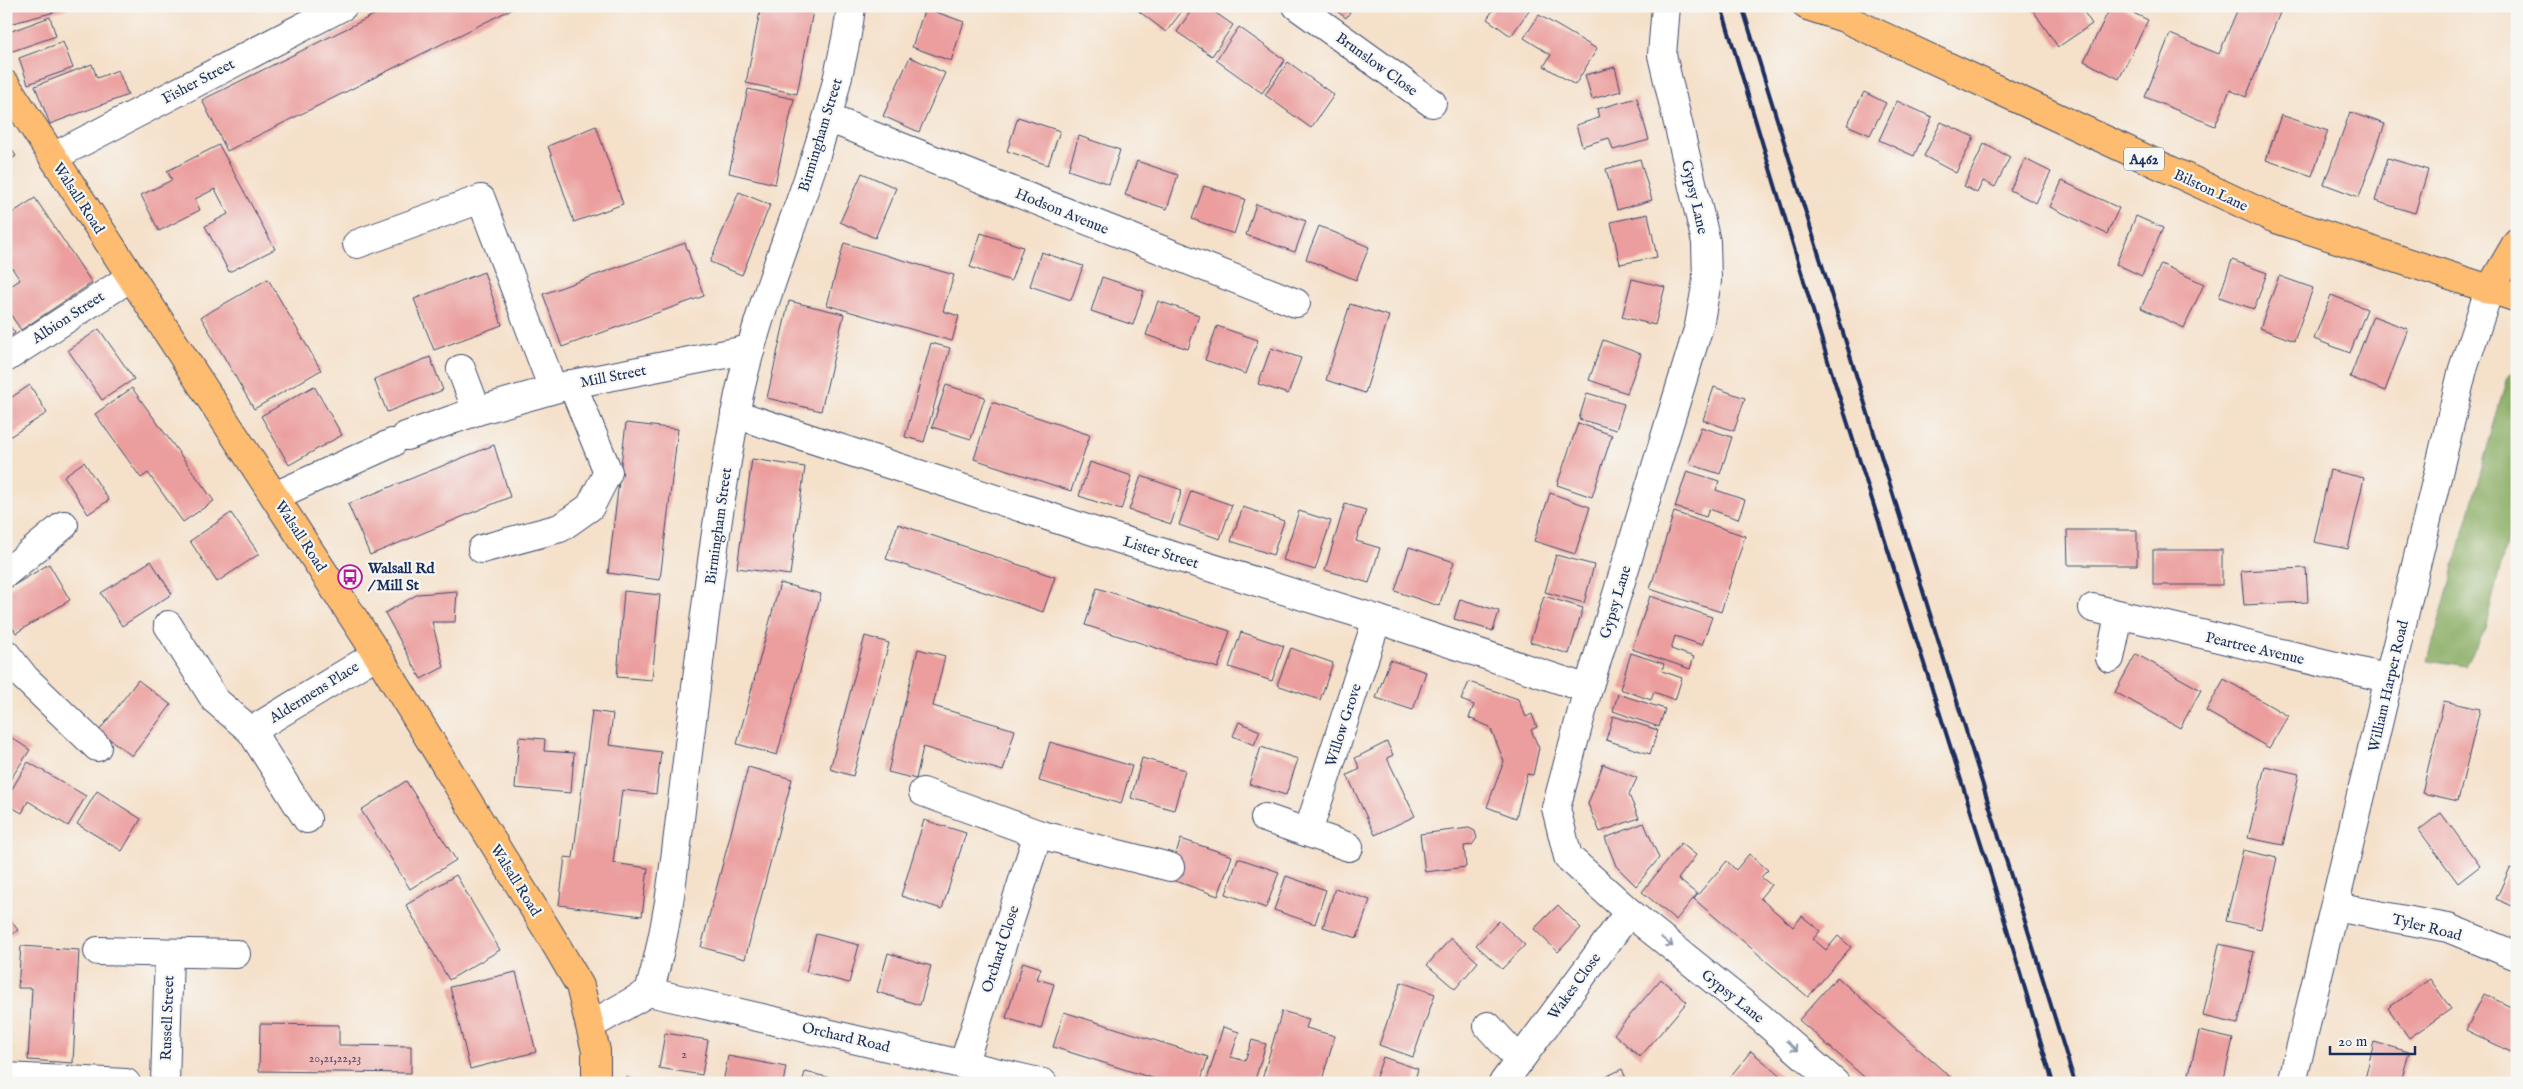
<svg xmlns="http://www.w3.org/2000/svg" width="2523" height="1089" font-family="'IM FELL English',serif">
<rect width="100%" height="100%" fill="#f6f6f2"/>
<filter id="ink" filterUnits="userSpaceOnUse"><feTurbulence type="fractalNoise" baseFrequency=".02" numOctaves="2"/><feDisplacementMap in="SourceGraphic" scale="10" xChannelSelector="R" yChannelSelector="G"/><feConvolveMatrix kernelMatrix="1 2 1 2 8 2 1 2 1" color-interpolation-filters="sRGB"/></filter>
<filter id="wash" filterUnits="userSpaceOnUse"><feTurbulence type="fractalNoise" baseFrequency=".0096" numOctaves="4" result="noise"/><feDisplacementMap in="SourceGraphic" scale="20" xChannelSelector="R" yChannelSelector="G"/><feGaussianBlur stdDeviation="1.12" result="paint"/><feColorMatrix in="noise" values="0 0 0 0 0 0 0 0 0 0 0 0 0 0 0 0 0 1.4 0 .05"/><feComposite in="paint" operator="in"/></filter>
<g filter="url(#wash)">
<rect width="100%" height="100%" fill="#f5e0c9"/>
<path fill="#86aa5e" stroke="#506c5e" d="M2517,370V500L2484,632L2466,666L2428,660L2507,377Z"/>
<g id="blocks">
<g fill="#eb9e9d">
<path d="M6,6H72L73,7L6,25Z"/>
<path d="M392,6H518L227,151L202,100Z"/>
<path d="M761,6H814L797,94L746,83Z"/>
<path d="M1132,6H1186L1166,32Z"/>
<path d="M1194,6H1206L1233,25L1212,56L1177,32Z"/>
<path d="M1330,6H1354L1346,18Z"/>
<path d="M1496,6H1532L1511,36L1487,19Z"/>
<path d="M2030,6H2080L2092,24L2058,47Z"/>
<path d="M2111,6H2119L2148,20L2119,79L2084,61Z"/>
<path d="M2239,6H2272L2281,10L2246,97L2230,90L2215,126L2145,97L2170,34L2219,54Z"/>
<path d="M925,8L964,22L951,61L912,47Z"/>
<path d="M1539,15L1597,49L1575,85L1544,66L1551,55L1524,38Z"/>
<path d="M50,17L56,36L7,53L6,33Z"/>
<path d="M1239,27L1285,60L1262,93L1216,60Z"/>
<path d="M63,42L73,68L28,84L19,58Z"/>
<path d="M910,57L945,73L919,132L883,116Z"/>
<path d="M1288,62L1334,95L1311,128L1265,95Z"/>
<path d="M92,64L97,78L118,70L128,95L50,124L35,86Z"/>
<path d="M1615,67L1621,91L1592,99L1585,75Z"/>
<path d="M748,89L794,99L775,184L729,173Z"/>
<path d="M1864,92L1886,103L1870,135L1847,125Z"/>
<path d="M1637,98L1649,140L1613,150L1609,138L1582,146L1576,125L1599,118L1597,109Z"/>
<path d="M1897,101L1932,117L1914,156L1879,140Z"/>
<path d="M2350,112L2385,124L2359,197L2324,184Z"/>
<path d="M2281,115L2328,131L2312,176L2266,160Z"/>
<path d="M1018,117L1060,131L1048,165L1007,151Z"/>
<path d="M1941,122L1974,137L1956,173L1924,156Z"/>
<path d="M596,126L623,204L574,222L548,146Z"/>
<path d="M1079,136L1120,150L1109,184L1068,170Z"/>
<path d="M6,141L16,156L6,163Z"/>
<path d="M1984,144L2010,157L1995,187L1983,181L1977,193L1964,186Z"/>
<path d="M219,145L275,249L229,272L205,226L228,214L215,189L195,199L200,210L159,231L141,195L172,180L167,171Z"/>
<path d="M2388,158L2428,170L2415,213L2375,201Z"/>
<path d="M1640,159L1652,200L1617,210L1606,169Z"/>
<path d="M2025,159L2051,172L2036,203L2010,190Z"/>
<path d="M1137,161L1178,175L1167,209L1125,195Z"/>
<path d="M862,173L896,188L875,238L840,222Z"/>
<path d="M2062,181L2119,208L2107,234L2050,207Z"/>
<path d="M1204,186L1245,199L1234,234L1192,219Z"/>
<path d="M739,192L770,205L742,275L710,262Z"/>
<path d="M35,198L92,283L21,330L6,308V289L20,280L6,259V217Z"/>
<path d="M1256,204L1306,221L1295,252L1246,235Z"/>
<path d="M1648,214L1657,257L1620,264L1611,222Z"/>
<path d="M2136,216L2163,228L2142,276L2116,264Z"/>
<path d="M1319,226L1369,247L1356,280L1306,259Z"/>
<path d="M981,233L1023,247L1011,281L970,267Z"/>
<path d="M685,243L704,296L562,347L543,294Z"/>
<path d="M844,243L954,275L943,311L959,316L952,341L827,305Z"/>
<path d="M1041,252L1083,266L1071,300L1030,286Z"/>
<path d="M2232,260L2267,273L2254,309L2219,297Z"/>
<path d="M2161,264L2204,284L2184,328L2141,308Z"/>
<path d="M484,272L502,325L434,350L414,299Z"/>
<path d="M2279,276L2313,288L2294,341L2260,328Z"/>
<path d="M1102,277L1144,291L1133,325L1091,311Z"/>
<path d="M268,279L321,370L254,409L201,317Z"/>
<path d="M1632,279L1665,287L1655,325L1622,317Z"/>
<path d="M2331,295L2367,309L2350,353L2314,339Z"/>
<path d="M789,301L844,314L821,411L767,398Z"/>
<path d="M1158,301L1199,315L1188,349L1146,335Z"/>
<path d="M1350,304L1389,316L1365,393L1326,380Z"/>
<path d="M2373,316L2408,329L2385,391L2350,377Z"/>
<path d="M6,321L15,333L6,339Z"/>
<path d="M1217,326L1258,340L1246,374L1205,360Z"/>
<path d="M99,329L134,379L102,400L68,350Z"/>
<path d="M1603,340L1641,354L1627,393L1589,380Z"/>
<path d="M931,343L950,348L924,442L905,437Z"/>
<path d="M1271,348L1301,358L1288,394L1258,384Z"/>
<path d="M430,357L443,390L387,412L374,379Z"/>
<path d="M30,385L47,413L6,439V401Z"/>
<path d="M946,385L985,397L971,439L932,427Z"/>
<path d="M314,386L342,435L289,465L261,416Z"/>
<path d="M1714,387L1745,398L1734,431L1703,420Z"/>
<path d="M132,388L214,501L183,522L148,473L141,478L95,414Z"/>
<path d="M1587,393L1624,404L1616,430L1579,419Z"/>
<path d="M992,402L1090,435L1071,491L974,459Z"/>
<path d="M626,423L678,429L660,580L608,573Z"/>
<path d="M1578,423L1612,435L1592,497L1557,485Z"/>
<path d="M1701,427L1732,437L1720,474L1689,464Z"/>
<path d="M494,445L510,497L370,555L348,504Z"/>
<path d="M752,459L805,467L790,575L737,568Z"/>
<path d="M84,462L109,500L88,514L64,476Z"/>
<path d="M1090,462L1132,476L1121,510L1079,496Z"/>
<path d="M2330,470L2364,478L2348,549L2314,542Z"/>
<path d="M1687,471L1719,481L1716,490L1745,500L1738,519L1709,509L1706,517L1675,507Z"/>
<path d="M1141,476L1182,490L1171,524L1129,510Z"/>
<path d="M1191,491L1232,505L1220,539L1179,525Z"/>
<path d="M1550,493L1590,507L1575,554L1534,541Z"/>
<path d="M1345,504L1366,510L1356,541L1380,548L1369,583L1325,570Z"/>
<path d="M1243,507L1284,521L1273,555L1231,541Z"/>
<path d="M1299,511L1331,521L1315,570L1283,560Z"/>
<path d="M1674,512L1745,536L1721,612L1650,589Z"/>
<path d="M231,513L259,554L217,582L190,541Z"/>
<path d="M898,524L1055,577L1043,612L886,559Z"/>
<path d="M2067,530H2137V565H2068Z"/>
<path d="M1409,547L1454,562L1439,606L1395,591Z"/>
<rect x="2153" y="550" width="69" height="35"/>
<path d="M1556,555L1594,565L1584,603L1545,592Z"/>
<path d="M151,561L172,594L122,626L101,593Z"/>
<path d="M49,564L70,600L16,633L6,617V590Z"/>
<path d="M2306,568L2308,602L2244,605L2241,571Z"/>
<path d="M780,583L821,594L777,755L737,744Z"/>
<path d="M1097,588L1230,631L1218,668L1085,625Z"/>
<path d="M457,591L455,622H432L444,667L421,679L385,613L418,594Z"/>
<path d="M624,591L660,595L652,680L617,677Z"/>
<path d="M1544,596L1583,608L1569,654L1530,642Z"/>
<path d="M1650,596L1712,617L1702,645L1675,636L1671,649L1694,657L1690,669L1632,649Z"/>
<path d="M1460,599L1499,611L1493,631L1454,619Z"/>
<path d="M1241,632L1284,646L1272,681L1229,667Z"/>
<path d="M865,636L889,643L853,776L830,769Z"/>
<path d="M1291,648L1333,663L1320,700L1277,685Z"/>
<path d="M918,649L945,656L933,706L1015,730L1003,771L923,747L916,779L888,772Z"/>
<path d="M1631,653L1664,664L1662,671L1682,678L1675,700L1654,692L1651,700L1620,689Z"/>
<path d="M2136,654L2201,690L2180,728L2115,692Z"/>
<path d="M1390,660L1426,672L1413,710L1376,698Z"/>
<path d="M2224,679L2288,716L2269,748L2206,711Z"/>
<path d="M138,680L171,705L132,756L99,731Z"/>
<path d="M1469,682L1518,699L1526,717L1532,714L1537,727L1531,730L1539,748L1533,775L1527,774L1516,818L1487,807L1504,761L1490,727L1469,718L1474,705L1461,700Z"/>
<path d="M1618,694L1665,709L1659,727L1613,711Z"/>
<path d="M2444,701L2480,709L2458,801L2422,793Z"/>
<path d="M592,711L613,714L609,745L661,752L656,794L622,790L613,863L648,868L642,916L559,905L565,857L573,858Z"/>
<path d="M1613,716L1658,730L1650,754L1606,740Z"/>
<path d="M1239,722L1260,731L1254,745L1233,736Z"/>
<path d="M6,734L30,750L6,786Z"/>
<path d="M519,737L545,739L544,751L574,753L571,793L515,788Z"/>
<path d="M1050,742L1132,766L1121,804L1039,781Z"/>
<path d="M1387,742L1393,755L1387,758L1415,816L1375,835L1347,775L1360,769L1355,758Z"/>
<path d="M1261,747L1298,759L1286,795L1249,784Z"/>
<path d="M1142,758L1185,770L1174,810L1131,798Z"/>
<path d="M28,762L86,796L68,826L28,801L22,813L6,804V799Z"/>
<path d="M1603,764L1637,778L1629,795L1639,818L1600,832L1588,804Z"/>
<path d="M2265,766L2299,774L2283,845L2248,838Z"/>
<path d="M748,767L792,779L745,959L701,947Z"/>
<path d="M406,781L456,860L410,889L361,810Z"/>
<path d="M97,791L141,819L122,851L77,824Z"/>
<path d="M2441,813L2480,866L2458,883L2419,830Z"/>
<path d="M924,820L966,833L942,909L901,896Z"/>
<path d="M1644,823L1659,858L1636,886L1616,866L1605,838Z"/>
<path d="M1469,828L1475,831L1477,838L1472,845L1464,846L1466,867L1425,872L1420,834Z"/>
<path d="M1181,839L1232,856L1218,896L1167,878Z"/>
<path d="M1681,843L1696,855L1678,879L1697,894L1676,920L1642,892Z"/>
<path d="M2243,850L2277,858L2261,929L2226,921Z"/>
<path d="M1749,854L1768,870L1761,877L1771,885L1760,898L1793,927L1802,916L1820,931L1813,939L1826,950L1838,936L1851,947L1808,997L1694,899L1727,861L1736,870Z"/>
<path d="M1238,858L1279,872L1266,908L1226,894Z"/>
<path d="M2510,868L2517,870V908L2496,899Z"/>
<path d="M456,875L500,950L449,980L406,905Z"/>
<path d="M1286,876L1326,890L1315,924L1274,910Z"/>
<path d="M1335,888L1370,900L1357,938L1323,927Z"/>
<path d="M1558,905L1581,928L1558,952L1534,929Z"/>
<path d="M6,914L18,930L6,939Z"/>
<path d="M1499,921L1525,945L1502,969L1476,945Z"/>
<path d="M816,934L859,945L849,983L806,972Z"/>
<path d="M1451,938L1478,962L1455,989L1427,965Z"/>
<path d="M2219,944L2254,952L2238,1024L2203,1016Z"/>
<path d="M21,946L79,950L73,1063L28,1060L32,988H18Z"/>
<path d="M888,953L931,966L920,1005L877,992Z"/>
<path d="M1023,962L1041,968L1037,979L1054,984L1041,1029L1006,1018Z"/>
<path d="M516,972L536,1052L470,1069L450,987Z"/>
<path d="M1837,977L1957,1083H1871L1799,1020Z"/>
<path d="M1661,979L1687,1002L1640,1057L1614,1034Z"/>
<path d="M2430,979L2451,1009L2409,1038L2388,1008Z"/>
<path d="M1401,982L1435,994L1413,1057L1379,1045Z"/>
<path d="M2484,994L2517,1010V1055L2466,1030Z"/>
<path d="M1282,1011L1309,1019L1306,1028L1335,1036L1321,1083H1261Z"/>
<path d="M1064,1012L1208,1057L1200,1083H1168L1053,1047Z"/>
<path d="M260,1024L339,1025V1045L411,1046V1073L259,1071Z"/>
<path d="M1223,1027L1239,1032L1231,1057L1245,1061L1252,1040L1266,1044L1254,1083H1206Z"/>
<path d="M2199,1031L2233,1039L2223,1083H2187Z"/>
<path d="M665,1033L708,1040L702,1075L659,1068Z"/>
<path d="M2374,1042L2409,1052L2401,1083H2364Z"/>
<path d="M1751,1051L1789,1083H1725Z"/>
<path d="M728,1056L786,1067L783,1083H723Z"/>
<path d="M1383,1057L1418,1069L1414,1083H1374Z"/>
<path d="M1622,1069L1628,1083H1593Z"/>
<path d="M805,1072L849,1082V1083H802Z"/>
<path d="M626,1077L640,1083H625Z"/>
<path d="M900,1079L915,1082V1083H900Z"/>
</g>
</g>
</g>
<g filter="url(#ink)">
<use href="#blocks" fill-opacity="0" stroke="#3c4a6e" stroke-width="1"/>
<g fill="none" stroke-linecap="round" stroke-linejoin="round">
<g stroke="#3c4a6e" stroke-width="30">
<g id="minor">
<path d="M1297,6L1432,103"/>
<path d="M1666,6L1662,55L1706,242L1707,281L1699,326L1588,689L1556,808L1568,857L1629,912L1761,1018L1835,1083"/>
<path d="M828,118L1296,303"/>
<path d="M53,157L343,6"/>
<path d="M357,244L481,199L553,389"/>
<path d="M6,358L131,277"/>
<path d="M461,369L477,411"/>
<path d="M735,414L1093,531L1377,619L1588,689"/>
<path d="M406,436L477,411L572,384L751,349"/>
<path d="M275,496L392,443"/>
<path d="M482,549L560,528L590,507L608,472L572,384"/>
<path d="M6,573L64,525"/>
<path d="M2093,608L2390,679"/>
<path d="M168,625L215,700L251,731L307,819"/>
<path d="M6,654L25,678L97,747"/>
<path d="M2110,658L2119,616"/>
<path d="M251,731L377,654"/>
<path d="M923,792L1038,834L1170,867"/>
<path d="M1265,818L1349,847"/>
<path d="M1308,832L1377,619"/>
<path d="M2335,907L2448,928L2517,956"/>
<path d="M98,951L236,954"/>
<path d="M649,992L1043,1083"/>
<path d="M591,1025L649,992C670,922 676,849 685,777C700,657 713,535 735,415C756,299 812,191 838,76C843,53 849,30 851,6"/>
<path d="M1488,1026L1519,1060"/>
<path d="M963,1065L1038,834"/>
<path d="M6,1077L126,1083"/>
<path d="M165,1083L169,953"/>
<path d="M1503,1083L1629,912"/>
<path d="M2292,1083L2463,369L2489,290"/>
</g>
</g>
<g stroke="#3c4a6e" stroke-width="30">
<g id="major">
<path d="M1807,6L1844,18L2273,218L2517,298"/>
<path d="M6,85L377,654L549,933L580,986L596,1051V1083"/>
<path d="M2489,290L2517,242"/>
</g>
</g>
<use href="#minor" stroke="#fff" stroke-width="28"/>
<use href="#major" stroke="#fdbc6f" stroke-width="28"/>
<g stroke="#1b2f5e" stroke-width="4">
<path d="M1721,6L1829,364L1992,878L2053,1083"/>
<path d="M1742,6L2075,1083"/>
</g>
</g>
<defs><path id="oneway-shaft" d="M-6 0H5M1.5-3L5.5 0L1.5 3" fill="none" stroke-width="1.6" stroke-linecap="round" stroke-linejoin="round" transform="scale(1.25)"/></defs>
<g stroke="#8d97ae">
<use href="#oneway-shaft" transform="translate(1667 942) rotate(39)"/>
<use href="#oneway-shaft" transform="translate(1792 1046) rotate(41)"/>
</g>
</g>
<defs>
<g id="bus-ring" transform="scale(1.25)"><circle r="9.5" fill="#f6f6f2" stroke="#b5179e" stroke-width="1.5"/><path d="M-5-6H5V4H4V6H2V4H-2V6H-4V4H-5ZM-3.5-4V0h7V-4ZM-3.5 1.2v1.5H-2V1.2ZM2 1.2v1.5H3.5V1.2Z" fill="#b5179e"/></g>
</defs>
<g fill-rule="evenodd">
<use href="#bus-ring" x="350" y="577"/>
</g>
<g text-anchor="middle" stroke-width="4.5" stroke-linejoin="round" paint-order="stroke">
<g font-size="12" fill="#4f4b6e">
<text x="684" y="1058">2</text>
<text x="335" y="1062">20,21,22,23</text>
</g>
<rect fill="#f6f6f2" stroke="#5d6b8a" stroke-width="1" x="2124" y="147.5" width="40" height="23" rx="4"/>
<g font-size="14" font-weight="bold" fill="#1b2f5e">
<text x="2144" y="164">A462</text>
</g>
<g font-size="15" fill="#1b2f5e" stroke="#f6f6f2">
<text transform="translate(1377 64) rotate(36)" y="5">Brunslow Close</text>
<text transform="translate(198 81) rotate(-28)" y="5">Fisher Street</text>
<text transform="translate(820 135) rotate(-73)" y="5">Birmingham Street</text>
<text transform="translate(2211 190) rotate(25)" y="5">Bilston Lane</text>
<text transform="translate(1695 197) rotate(77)" y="5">Gypsy Lane</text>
<text transform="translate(79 198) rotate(57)" y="5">Walsall Road</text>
<text transform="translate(1062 211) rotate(22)" y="5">Hodson Avenue</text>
<text transform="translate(68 317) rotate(-33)" y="5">Albion Street</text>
<text transform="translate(613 376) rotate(-11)" y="5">Mill Street</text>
<text transform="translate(718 526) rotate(-82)" y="5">Birmingham Street</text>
<text transform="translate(301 536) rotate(57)" y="5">Walsall Road</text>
<text transform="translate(1161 552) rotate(17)" y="5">Lister Street</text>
<text transform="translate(1615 602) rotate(-73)" y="5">Gypsy Lane</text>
<text transform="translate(2255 648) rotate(13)" y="5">Peartree Avenue</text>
<text transform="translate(2388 686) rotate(-77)" y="5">William Harper Road</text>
<text transform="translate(314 692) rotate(-32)" y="5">Aldermens Place</text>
<text transform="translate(1343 725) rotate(-72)" y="5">Willow Grove</text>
<text transform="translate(516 880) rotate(58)" y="5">Walsall Road</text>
<text transform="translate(2427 927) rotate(14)" y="5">Tyler Road</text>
<text transform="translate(1000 949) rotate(-72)" y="5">Orchard Close</text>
<text transform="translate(1574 986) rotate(-54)" y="5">Wakes Close</text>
<text transform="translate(1733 996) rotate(39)" y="5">Gypsy Lane</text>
<text transform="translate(167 1018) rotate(-88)" y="5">Russell Street</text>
<text transform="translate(846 1037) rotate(13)" y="5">Orchard Road</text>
</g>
<g font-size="15" font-weight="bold" fill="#1b2f5e" stroke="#f6f6f2" text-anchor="start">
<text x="368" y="573">Walsall Rd<tspan x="368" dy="17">/ Mill St</tspan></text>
</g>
</g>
<rect width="2523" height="1089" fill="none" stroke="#f6f6f2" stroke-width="25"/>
<path d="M2330 1046v8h85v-8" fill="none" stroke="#1b2f5e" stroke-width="2.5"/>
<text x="2338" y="1046" font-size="15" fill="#1b2f5e" stroke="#f6f6f2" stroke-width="4" paint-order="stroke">20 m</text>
</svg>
